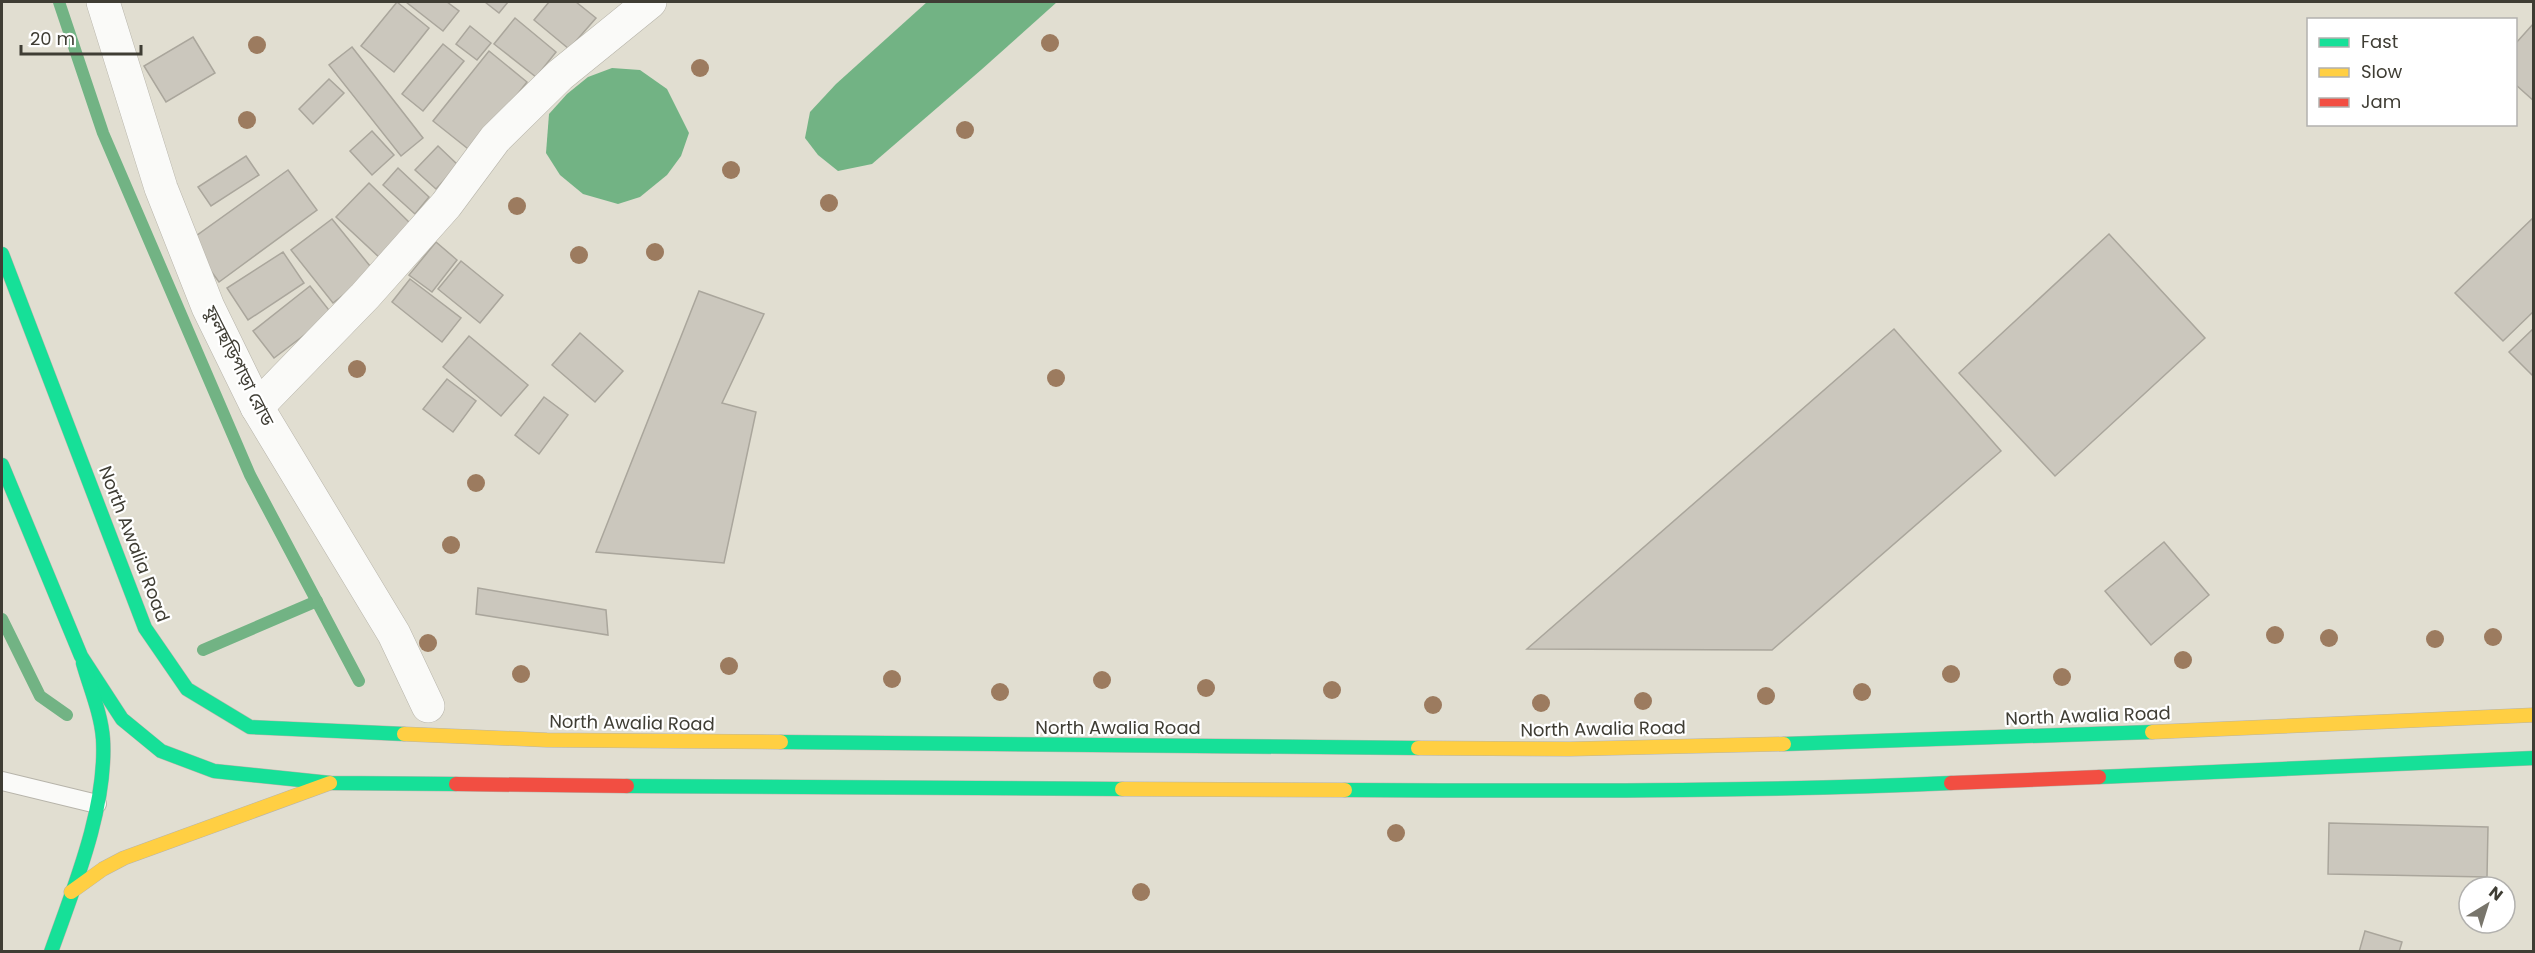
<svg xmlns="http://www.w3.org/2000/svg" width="2535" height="953" font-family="Poppins,'Noto Sans Bengali',sans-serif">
<rect width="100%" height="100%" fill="#e1ded1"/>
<g fill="#72b384">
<path d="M927,2H1057L981,70L872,164L838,171L818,155L805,138L810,112L836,84Z"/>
<path d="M612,68L640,70L667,89L689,133L681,156L667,175L640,197L618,204L583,194L560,175L546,153L549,114L567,94L588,77Z"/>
</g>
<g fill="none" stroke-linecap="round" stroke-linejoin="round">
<g stroke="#72b384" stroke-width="12">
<path d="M59,2L103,133L250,475L359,681"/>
<path d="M2,619L40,696L67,715"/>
<path d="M203,650L317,601"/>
</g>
</g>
<g fill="#cbc7bd" stroke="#aaa69c" stroke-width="1.5">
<path d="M397,2L429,28L394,72L361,46Z"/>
<path d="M406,2H447L459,11L443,31Z"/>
<path d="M485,2H508L499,13Z"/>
<path d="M549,2H576L596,18L569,49L534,20Z"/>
<path d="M515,18L556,52L536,77L494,44Z"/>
<path d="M2534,23V101L2516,85V43Z"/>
<path d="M470,26L491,43L477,60L456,44Z"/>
<path d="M193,37L215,73L166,102L144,66Z"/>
<path d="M443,44L464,61L423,111L402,94Z"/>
<path d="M352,47L423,138L401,156L329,65Z"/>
<path d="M489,51L527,82L472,152L433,121Z"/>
<path d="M329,79L344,93L313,124L299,109Z"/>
<path d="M372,131L394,155L372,175L350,151Z"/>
<path d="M438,146L458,165L436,189L415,170Z"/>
<path d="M246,156L259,175L211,206L198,187Z"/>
<path d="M398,168L429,197L415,214L383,185Z"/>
<path d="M288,170L317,210L219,282L189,241Z"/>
<path d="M369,183L413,226L381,259L336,217Z"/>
<path d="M2534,217V311L2503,341L2455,293Z"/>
<path d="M332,219L374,271L333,303L291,250Z"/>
<path d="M2109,234L2205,338L2055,476L1959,373Z"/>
<path d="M436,242L457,260L432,292L409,275Z"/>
<path d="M283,252L304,283L248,320L227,288Z"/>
<path d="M461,261L503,295L480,323L438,289Z"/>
<path d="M410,279L461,318L442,342L392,302Z"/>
<path d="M310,286L332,314L274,358L253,331Z"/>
<path d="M699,291L764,314L722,403L756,412L724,563L596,552Z"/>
<path d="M2534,328V377L2509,352Z"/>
<path d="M1894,329L2001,451L1772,650L1527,649Z"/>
<path d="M580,333L623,371L595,402L552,365Z"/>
<path d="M469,336L528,385L501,416L443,367Z"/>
<path d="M447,379L476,401L453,432L423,409Z"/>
<path d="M544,397L568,415L539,454L515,435Z"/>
<path d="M2164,542L2209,595L2151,645L2105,591Z"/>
<path d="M478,588L606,610L608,635L476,614Z"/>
<path d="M2329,823L2488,827L2487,877L2328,874Z"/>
<path d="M2365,931L2402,942L2399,952H2359Z"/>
</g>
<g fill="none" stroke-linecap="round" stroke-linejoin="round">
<g stroke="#b7b4aa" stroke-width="20">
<path id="lane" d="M2,781L97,804"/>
</g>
<g stroke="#b7b4aa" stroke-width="34">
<g id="street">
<path d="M103,2L161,188L208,307L257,407L394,634L428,706"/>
<path d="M257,407L365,296L446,205L495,139L560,75L650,2"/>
</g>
</g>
<g stroke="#b7b4aa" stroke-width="15">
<g id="fast">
<path d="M2,254L145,628L187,689L250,727L404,734"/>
<path d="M2,465L81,656L122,719L161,751L214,771L330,783L456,784"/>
<path d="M781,742L1418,748"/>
<path d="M1784,744L2152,732"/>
<path d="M2099,777L2534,758"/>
<path d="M627,786L1122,789"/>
<path d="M1345,790C1547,791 1749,792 1951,783"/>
<path d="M51,952C74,887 107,808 103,739C101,713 90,688 83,663"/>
</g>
</g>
<g stroke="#b7b4aa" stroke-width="15">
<g id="slow">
<path d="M2152,732L2534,715"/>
<path d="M404,734L547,740L781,742"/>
<path d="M1418,748L1570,749L1784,744"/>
<path d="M1122,789L1345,790"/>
<path d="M71,892L103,869L124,858L330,783"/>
</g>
</g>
<g stroke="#b7b4aa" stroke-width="15">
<g id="jam">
<path d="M1951,783L2099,777"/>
<path d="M456,784L627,786"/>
</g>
</g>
<use href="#lane" stroke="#fafaf8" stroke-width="18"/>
<use href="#street" stroke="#fafaf8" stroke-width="33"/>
<use href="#fast" stroke="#16e098" stroke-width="14"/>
<use href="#slow" stroke="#ffcf43" stroke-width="14"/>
<use href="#jam" stroke="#f24e42" stroke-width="14"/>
</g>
<g fill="#9c7b5f">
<circle cx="1050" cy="43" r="9"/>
<circle cx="257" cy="45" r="9"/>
<circle cx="700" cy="68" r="9"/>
<circle cx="247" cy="120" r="9"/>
<circle cx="965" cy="130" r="9"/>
<circle cx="731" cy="170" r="9"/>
<circle cx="829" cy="203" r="9"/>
<circle cx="517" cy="206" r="9"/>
<circle cx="655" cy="252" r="9"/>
<circle cx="579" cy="255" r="9"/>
<circle cx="357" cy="369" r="9"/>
<circle cx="1056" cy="378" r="9"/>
<circle cx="476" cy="483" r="9"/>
<circle cx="451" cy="545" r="9"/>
<circle cx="2275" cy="635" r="9"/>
<circle cx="2493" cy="637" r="9"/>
<circle cx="2329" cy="638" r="9"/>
<circle cx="2435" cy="639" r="9"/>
<circle cx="428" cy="643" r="9"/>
<circle cx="2183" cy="660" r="9"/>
<circle cx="729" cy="666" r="9"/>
<circle cx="521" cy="674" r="9"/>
<circle cx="1951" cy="674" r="9"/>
<circle cx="2062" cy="677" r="9"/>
<circle cx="892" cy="679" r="9"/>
<circle cx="1102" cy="680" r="9"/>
<circle cx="1206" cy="688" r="9"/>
<circle cx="1332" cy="690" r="9"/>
<circle cx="1000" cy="692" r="9"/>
<circle cx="1862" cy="692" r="9"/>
<circle cx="1766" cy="696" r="9"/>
<circle cx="1643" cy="701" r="9"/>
<circle cx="1541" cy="703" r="9"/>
<circle cx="1433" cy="705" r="9"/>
<circle cx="1396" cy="833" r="9"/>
<circle cx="1141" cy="892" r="9"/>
</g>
<g text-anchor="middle" stroke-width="4.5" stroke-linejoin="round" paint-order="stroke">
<g font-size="18" fill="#3f3d34" stroke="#fff">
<text transform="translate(239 366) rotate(63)" y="6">ফুলছড়িপাড়া রোড</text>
<text transform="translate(134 544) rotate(69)" y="6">North Awalia Road</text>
<text transform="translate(2088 716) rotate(-2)" y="6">North Awalia Road</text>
<text transform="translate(632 723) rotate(1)" y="6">North Awalia Road</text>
<text x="1118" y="734">North Awalia Road</text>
<text transform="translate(1603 729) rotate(-1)" y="6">North Awalia Road</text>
</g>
</g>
<rect width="2535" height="953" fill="none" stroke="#3f3d34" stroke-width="6"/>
<rect x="2307" y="18" width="210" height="108" fill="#ffffff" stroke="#b2b1ae" stroke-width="1.5"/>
<rect x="2319" y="38" width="30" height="9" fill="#16e098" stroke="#b2b1ae" stroke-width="1.5"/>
<text x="2361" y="48" font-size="18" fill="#3f3d34">Fast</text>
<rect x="2319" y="68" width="30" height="9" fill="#ffcf43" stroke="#b2b1ae" stroke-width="1.5"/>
<text x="2361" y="78" font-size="18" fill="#3f3d34">Slow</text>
<rect x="2319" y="98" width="30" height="9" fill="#f24e42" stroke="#b2b1ae" stroke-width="1.5"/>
<text x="2361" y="108" font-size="18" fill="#3f3d34">Jam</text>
<g transform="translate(2487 905) rotate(38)"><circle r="28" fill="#ffffff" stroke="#b2b1ae" stroke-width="1.5"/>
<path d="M0-4.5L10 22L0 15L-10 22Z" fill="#78756b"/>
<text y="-9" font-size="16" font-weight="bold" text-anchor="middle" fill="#3f3d34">N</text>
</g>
<path d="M21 45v9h120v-9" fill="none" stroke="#3f3d34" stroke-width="3"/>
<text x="30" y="45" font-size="18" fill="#3f3d34" stroke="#ffffff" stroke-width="4.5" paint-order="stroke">20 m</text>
</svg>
